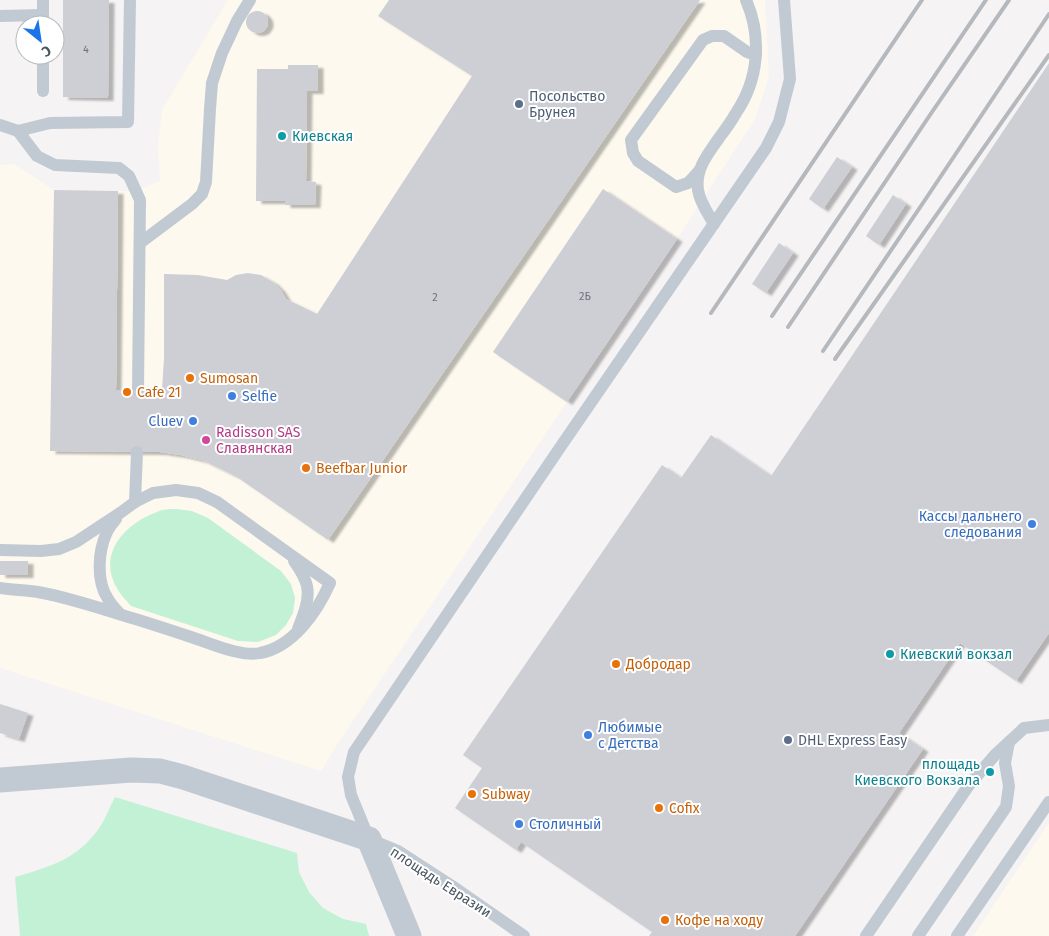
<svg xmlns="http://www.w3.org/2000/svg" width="1049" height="936" font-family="'Fira Sans',sans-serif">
<defs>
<filter id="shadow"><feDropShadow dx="5.5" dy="3" stdDeviation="1" flood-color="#0004"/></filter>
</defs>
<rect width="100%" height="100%" fill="#f5f3f3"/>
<g fill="#fdf9ef">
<path d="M228,0H765L769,77L755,119L677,239L603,189L493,352L567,402L335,748L321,771L0,668V165L14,164L54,190L136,191L160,181L158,145L162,110Z"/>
<path d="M1049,823V936H973Z"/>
</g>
<g fill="#c3f1d5">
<path d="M176,509L192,511L208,518L281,571L291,584L295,598L293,613L286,625L276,635L258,642L238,641L131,606C124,598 117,591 113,580C101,548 129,522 157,512C162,509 170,509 176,509Z"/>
<path d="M115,797L297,853L299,872L309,892L323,908L343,919L366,924L369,936H20L15,877C53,866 81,858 103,822C107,814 111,805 115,797Z"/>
</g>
<g fill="#cdcfd5" filter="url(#shadow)">
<path d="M63,0H109L108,98L63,97Z"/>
<path d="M389,0H700L328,540L237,477L202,460L181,455L160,452L50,451L54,190L118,191L116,390H162L164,358V274L198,275L227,280L236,275L248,273L261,275L273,282L280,289L286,299L317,314L472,76L378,16Z"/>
<circle cx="257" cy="22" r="11"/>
<path d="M1049,63V633L1016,681L960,643L899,733L923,749L795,936H649L652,932L521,842L516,850L455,808L482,768L463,755L662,465L681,478L711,435L771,476Z"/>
<path d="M288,65H318V91H307L306,181L316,182L315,205H285V201H256L257,69H288Z"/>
<path d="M837,157L852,167L823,209L809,199Z"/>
<path d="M603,189L677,239L567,402L493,352Z"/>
<path d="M893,195L906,204L879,245L866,236Z"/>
<path d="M779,243L793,253L766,293L752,284Z"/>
<rect x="0" y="561" width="28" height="14"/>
<path d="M0,704L28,713L19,739L0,733Z"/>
</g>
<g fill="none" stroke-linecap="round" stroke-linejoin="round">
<g stroke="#c1cad2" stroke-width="12">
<path d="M0,16L43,15"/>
<path d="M43,25V0"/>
<path d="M43,91V55"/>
<path d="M0,125L18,131L37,156L55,165L119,168L129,176L140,200L138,390"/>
<path d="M18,131L50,123L128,122L130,0"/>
<path d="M699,171L688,183L676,187L638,161L633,153L631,140L703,40L712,36H724L747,52L756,55"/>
<path d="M714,224C708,213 700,203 698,190C695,169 708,154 719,138C725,130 731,122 736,113C759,79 762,37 746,0"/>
<path d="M140,243L192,204L202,194L206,182L210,109L212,83L222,53L237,21L250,0"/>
<path d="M135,502L137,452"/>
<path d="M116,519C113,523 109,527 107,532C98,551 96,581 108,599C111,605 116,609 120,614"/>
<path d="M0,550L41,551L59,549L76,542L120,513L135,502L153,493L176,490L198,493L217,502L330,583C317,612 293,647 260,653C241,657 212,644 194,638C170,630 146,622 122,615C94,606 66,597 38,592C25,590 12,590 0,588"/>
<path d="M294,561C299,568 305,577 307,586C310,600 303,616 298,629"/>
<path d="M524,936L452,886L398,851L369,839L351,795L348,777L354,752L559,449L766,148L779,122L790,79L784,0"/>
<path d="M866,936L969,785L995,755L1024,728L1049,725"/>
<path d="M918,936L1006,807L1009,786L1005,763L1009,742"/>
<path d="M957,936L1049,802"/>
</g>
<path stroke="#c1cad2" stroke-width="25" d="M0,780L131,770L160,771L183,777L369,839L409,936"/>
<g stroke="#b5b8bd" stroke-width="4">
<path d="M711,313L922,0"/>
<path d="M772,316L986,0"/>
<path d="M788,327L932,112L1009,0"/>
<path d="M823,351L927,197L1049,14"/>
<path d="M835,359L1049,55"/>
</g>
</g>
<g fill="#5c6f8a" stroke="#fff" stroke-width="2">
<circle cx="519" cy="104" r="5"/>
<circle cx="788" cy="740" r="5"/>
</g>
<g fill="#0f9aa8" stroke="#fff" stroke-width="2">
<circle cx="282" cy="136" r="5"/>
<circle cx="890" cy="654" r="5"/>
<circle cx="990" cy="772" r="5"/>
</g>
<g fill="#e8710a" stroke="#fff" stroke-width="2">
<circle cx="190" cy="378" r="5"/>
<circle cx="127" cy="392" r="5"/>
<circle cx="306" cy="468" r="5"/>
<circle cx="616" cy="664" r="5"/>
<circle cx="472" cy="794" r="5"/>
<circle cx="659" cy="808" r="5"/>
<circle cx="665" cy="920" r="5"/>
</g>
<g fill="#3f7fe0" stroke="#fff" stroke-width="2">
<circle cx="232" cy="396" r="5"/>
<circle cx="193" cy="421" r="5"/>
<circle cx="1032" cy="524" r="5"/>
<circle cx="588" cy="735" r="5"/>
<circle cx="519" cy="824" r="5"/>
</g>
<circle fill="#d1479c" stroke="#fff" stroke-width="2" cx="206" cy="440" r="5"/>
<g text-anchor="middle" stroke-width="4" stroke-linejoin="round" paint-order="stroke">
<g font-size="11" fill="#6b747e">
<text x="86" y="53">4</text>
<text x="585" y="300">2Б</text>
<text x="435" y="301">2</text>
</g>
<g font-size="14" fill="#4e5e75" stroke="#fff" text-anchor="start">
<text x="529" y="101">Посольство<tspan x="529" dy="16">Брунея</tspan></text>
<text x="798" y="745">DHL Express Easy</text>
</g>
<g font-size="14" fill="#0d838f" stroke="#fff" text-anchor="start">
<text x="292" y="141">Киевская</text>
<text x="900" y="659">Киевский вокзал</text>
<text x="980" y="769" text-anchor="end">площадь<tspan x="980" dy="16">Киевского Вокзала</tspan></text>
</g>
<g font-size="14" fill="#c56008" stroke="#fff" text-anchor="start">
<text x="200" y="383">Sumosan</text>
<text x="137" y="397">Cafe 21</text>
<text x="316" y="473">Beefbar Junior</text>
<text x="626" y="669">Добродар</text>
<text x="482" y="799">Subway</text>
<text x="669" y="813">Cofix</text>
<text x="675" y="925">Кофе на ходу</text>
</g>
<g font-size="14" fill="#366cbe" stroke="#fff" text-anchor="start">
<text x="242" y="401">Selfie</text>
<text x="183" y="426" text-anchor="end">Cluev</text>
<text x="1022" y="521" text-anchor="end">Кассы дальнего<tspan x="1022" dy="16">следования</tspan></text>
<text x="598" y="732">Любимые<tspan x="598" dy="16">с Детства</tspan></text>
<text x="529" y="829">Столичный</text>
</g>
<g font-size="14" fill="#b23c85" stroke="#fff" text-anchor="start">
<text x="216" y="437">Radisson SAS<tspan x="216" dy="16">Славянская</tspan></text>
</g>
<g font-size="14" fill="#4a5661" stroke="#fff">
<text transform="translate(441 882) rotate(33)" y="5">площадь Евразии</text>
</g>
</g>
<g transform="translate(40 40) rotate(150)"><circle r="24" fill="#ffffff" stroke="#b7bbc0"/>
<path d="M0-4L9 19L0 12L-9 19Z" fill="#1a73e8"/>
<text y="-8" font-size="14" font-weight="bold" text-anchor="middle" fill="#4a5661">С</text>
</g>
</svg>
